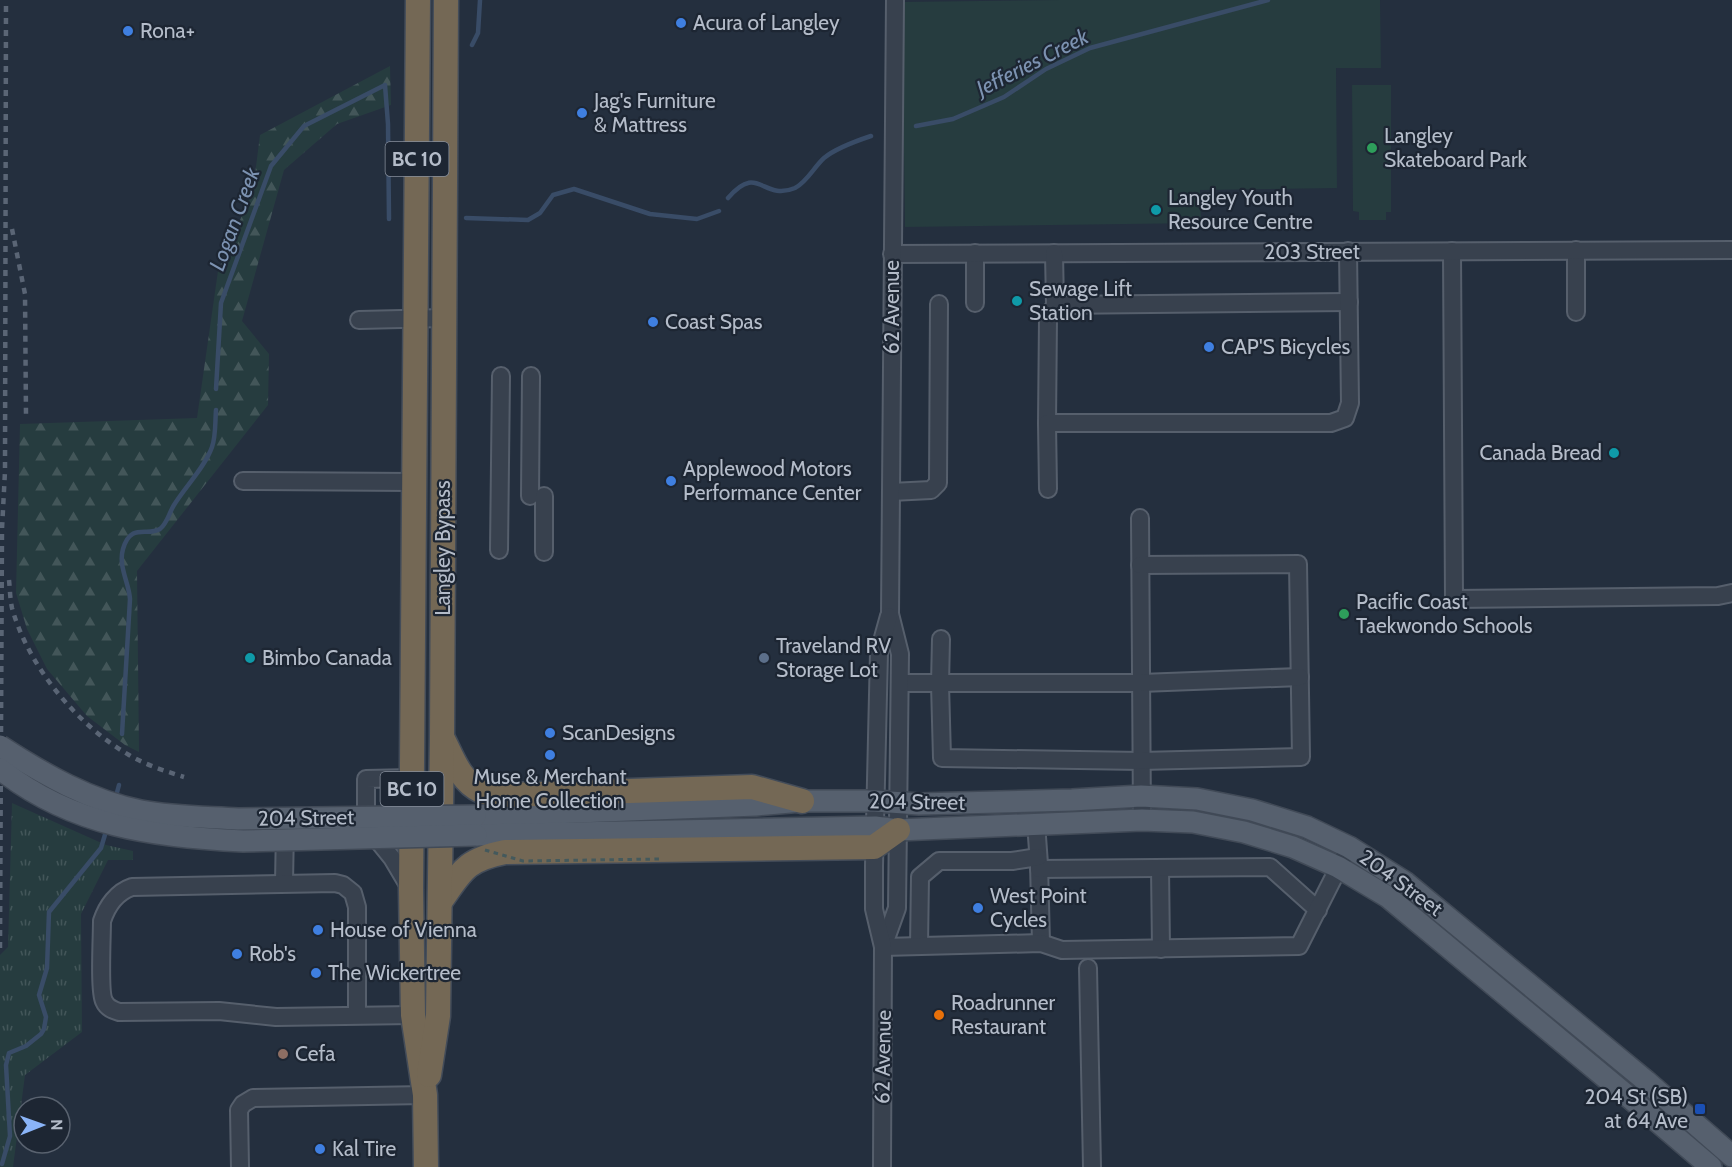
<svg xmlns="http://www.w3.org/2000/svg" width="1732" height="1167" font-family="Cabin,sans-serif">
<defs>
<pattern id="grass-tufts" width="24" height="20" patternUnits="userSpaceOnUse" patternTransform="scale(1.5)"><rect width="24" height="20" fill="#263c3f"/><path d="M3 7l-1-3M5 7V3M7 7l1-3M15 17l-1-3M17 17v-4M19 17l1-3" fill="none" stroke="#435659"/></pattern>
<pattern id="forest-firs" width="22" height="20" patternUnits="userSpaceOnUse" patternTransform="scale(1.5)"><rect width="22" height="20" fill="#263c3f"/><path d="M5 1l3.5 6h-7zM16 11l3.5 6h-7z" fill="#435659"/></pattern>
</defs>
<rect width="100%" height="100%" fill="#242f3e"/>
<path fill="url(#grass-tufts)" d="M12,803L106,845L133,851V860H108L81,914L82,1032L25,1075L13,1167H0V955L8,947Z"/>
<path fill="url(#forest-firs)" d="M390,66L391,105L337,124L284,170L242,321L269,354L268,405L137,571L139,752L125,745L87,716L47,669L27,629L16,593L20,424L197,418L218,271L253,190L260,135Z"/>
<g fill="#263c3f">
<path d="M1062,0H1380L1381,68H1336L1337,188L1200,190L1201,223L905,227L902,2Z"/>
<path d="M1352,85H1391V212H1386V220H1359V212L1353,211Z"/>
</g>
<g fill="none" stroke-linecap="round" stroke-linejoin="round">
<g stroke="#394c67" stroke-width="4.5">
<path d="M472,45L478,33L480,0"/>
<path d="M916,126L953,119L1004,97L1046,69L1090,48L1268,0"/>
<path d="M728,198C759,162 762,202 795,188C807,182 814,167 824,158C836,148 856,141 871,136"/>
<path d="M466,218L528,220L540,213L553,195L574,189L650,214L697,219L719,211"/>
<path d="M216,389L221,303L271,166L304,126L385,85L388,124L389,219"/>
<path d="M122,734L130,599C129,583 118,566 123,549C131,522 147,537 160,529C167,524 169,513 174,505C185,487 205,467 212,447C216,436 215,422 216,410"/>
<path d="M115,800L119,785"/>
<path d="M2,1164L10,1136L6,1065L9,1053L26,1046L41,1034L44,1029L46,1017L39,995L47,968L49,912L101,848L107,828"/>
</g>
<g stroke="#565f6c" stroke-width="20">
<g id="minor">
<path d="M1576,250V312"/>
<path d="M1452,251L1454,599L1718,596L1732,593"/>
<path d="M975,253V303"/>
<path d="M892,254L1732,250"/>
<path d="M1055,305L1349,302"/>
<path d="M359,320L444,318"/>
<path d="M1047,423L1048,318L1055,305L1054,253"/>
<path d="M243,481L414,482"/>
<path d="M1048,489L1047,423H1331L1345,418L1350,403L1348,251"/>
<path d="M891,492L931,490L938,483L939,304"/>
<path d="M530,496L531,376"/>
<path d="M1140,518L1142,820"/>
<path d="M499,550L501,376"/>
<path d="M544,552V496"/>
<path d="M941,639L940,684L942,758L1141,761L1301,757L1298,564L1140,565"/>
<path d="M900,683H1141L1300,677"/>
<path d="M1036,823L1039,864L1041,943"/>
<path d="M366,826V779L412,778"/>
<path d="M371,832L392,858L411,890"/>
<path d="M1160,868L1161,949"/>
<path d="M1039,869L1270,867L1318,910"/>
<path d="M284,883L285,827H306"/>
<path d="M919,946L920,877L939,861H1012L1038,857"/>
<path d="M883,947L897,908L900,654L890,614L895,0"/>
<path d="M883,947L1041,943L1062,950L1299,946L1349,847"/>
<path d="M1088,968L1092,1167"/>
<path d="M357,1016V907L353,893L343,885L335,883L132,887C117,892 107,906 102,921C102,936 99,991 104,1001C107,1008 113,1010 119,1012L219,1011L276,1017L413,1015"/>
<path d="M240,1167L239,1110L243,1104L253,1098L425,1095"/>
<path d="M882,1167L883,947L874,909V866L879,652L889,616"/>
</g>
</g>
<g stroke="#414a57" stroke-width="24">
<g id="major">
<path d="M475,816L756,805L802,801H875L919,804L1072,800L1141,796L1197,799L1252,810L1307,827L1349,847L1406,883L1646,1081L1732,1156"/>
<path d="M476,835L875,827L898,830L1142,820L1193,822L1244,832L1293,847L1338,867L1388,897L1630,1098L1711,1167"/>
</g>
</g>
<g stroke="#434c59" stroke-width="27">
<g id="highway">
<path d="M418,0L411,890L413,1015L425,1095L426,1167"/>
<path d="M444,741C453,759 461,782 481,791C488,794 498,794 506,795L752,787L802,801"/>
<path d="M440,902C462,871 465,860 505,852L874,847L898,830"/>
<path d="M429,1075L438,1016L442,737L446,0"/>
</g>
</g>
<use href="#minor" stroke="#38414e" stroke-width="16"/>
<use href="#major" stroke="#56606e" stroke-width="21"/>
<use href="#highway" stroke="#746855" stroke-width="24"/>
<g stroke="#5a6575" stroke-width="4.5" stroke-dasharray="6 6" stroke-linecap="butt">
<path d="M12,229L25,294L26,416"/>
<path d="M9,580C10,589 10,599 12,608C28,666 77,725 129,755C146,765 165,771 184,777"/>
<path d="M0,948L2,529L5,471L6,0"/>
</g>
<g stroke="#414a57" stroke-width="24" stroke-linecap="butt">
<g id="major-bridge">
<path d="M0,746C43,774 90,801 141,811C173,817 206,817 238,819L475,816"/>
<path d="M0,769C72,826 154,837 243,841L476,835"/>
</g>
</g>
<path stroke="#44595c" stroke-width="3" stroke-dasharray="4.5 4.5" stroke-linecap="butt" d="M485,850L523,861L660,859"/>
<use href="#major-bridge" stroke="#56606e" stroke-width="21"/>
</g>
<g fill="#3f7fe0" stroke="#1d2633" stroke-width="2">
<circle cx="681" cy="23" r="6"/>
<circle cx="128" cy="31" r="6"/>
<circle cx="582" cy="113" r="6"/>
<circle cx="653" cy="322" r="6"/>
<circle cx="1209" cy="347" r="6"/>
<circle cx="671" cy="481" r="6"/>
<circle cx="550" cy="733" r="6"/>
<circle cx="550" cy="755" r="6"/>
<circle cx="978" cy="908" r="6"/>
<circle cx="318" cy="930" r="6"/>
<circle cx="237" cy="954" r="6"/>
<circle cx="316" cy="973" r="6"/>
<circle cx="320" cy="1149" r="6"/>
</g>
<g fill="#2e9e5b" stroke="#1d2633" stroke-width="2">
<circle cx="1372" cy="148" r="6"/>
<circle cx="1344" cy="614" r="6"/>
</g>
<g fill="#0f9aa8" stroke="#1d2633" stroke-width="2">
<circle cx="1156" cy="210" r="6"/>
<circle cx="1017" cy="301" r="6"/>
<circle cx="1614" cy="453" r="6"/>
<circle cx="250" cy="658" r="6"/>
</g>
<circle fill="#5c6f8a" stroke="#1d2633" stroke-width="2" cx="764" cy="658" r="6"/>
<circle fill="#e8710a" stroke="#1d2633" stroke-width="2" cx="939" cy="1015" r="6"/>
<circle fill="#8d6e63" stroke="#1d2633" stroke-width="2" cx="283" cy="1054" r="6"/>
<rect fill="#1a4fb4" stroke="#1d2633" stroke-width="2" x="1694" y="1103" width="12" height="12" rx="3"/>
<g text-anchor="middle" stroke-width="4.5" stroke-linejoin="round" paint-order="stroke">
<g fill="#1d2633" stroke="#878f9c" stroke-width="1.5">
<rect x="385.5" y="142" width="63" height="34" rx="4.5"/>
<rect x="380.5" y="772" width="63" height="34" rx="4.5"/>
</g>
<g font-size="20" font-weight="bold" fill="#b4bcc9">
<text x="417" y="166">BC 10</text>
<text x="412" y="796">BC 10</text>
</g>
<g font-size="21" fill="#b4bcc9" stroke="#1d2633" text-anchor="start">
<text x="693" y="30">Acura of Langley</text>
<text x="140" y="38">Rona+</text>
<text x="594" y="108">Jag's Furniture<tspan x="594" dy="24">&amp; Mattress</tspan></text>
<text x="1384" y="143">Langley<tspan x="1384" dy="24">Skateboard Park</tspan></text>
<text x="1168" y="205">Langley Youth<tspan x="1168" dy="24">Resource Centre</tspan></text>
<text x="1029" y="296">Sewage Lift<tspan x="1029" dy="24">Station</tspan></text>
<text x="665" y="329">Coast Spas</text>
<text x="1221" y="354">CAP'S Bicycles</text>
<text x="1602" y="460" text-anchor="end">Canada Bread</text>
<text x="683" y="476">Applewood Motors<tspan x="683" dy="24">Performance Center</tspan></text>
<text x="1356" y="609">Pacific Coast<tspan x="1356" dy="24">Taekwondo Schools</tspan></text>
<text x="776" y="653">Traveland RV<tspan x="776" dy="24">Storage Lot</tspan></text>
<text x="262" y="665">Bimbo Canada</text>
<text x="562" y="740">ScanDesigns</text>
<text x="550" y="784" text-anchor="middle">Muse &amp; Merchant<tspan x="550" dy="24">Home Collection</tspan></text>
<text x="990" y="903">West Point<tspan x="990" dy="24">Cycles</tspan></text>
<text x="330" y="937">House of Vienna</text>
<text x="249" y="961">Rob's</text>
<text x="328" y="980">The Wickertree</text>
<text x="951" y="1010">Roadrunner<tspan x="951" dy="24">Restaurant</tspan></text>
<text x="295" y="1061">Cefa</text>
<text x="1688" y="1104" text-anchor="end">204 St (SB)<tspan x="1688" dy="24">at 64 Ave</tspan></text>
<text x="332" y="1156">Kal Tire</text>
</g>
<g font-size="21" fill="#b4bcc9" stroke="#1d2633">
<text x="1312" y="259">203 Street</text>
<text transform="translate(892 307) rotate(-90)" y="7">62 Avenue</text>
<text transform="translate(443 548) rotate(-90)" y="7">Langley Bypass</text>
<text transform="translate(917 802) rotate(1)" y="7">204 Street</text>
<text transform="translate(306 818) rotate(-1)" y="7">204 Street</text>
<text transform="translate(1401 883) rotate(36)" y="7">204 Street</text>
<text transform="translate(883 1057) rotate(-89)" y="7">62 Avenue</text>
</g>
<g font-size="22" font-style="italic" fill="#7c92b1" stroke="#1d2633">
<text transform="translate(1032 62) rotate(-27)" y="8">Jefferies Creek</text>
<text transform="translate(234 219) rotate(-70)" y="8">Logan Creek</text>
</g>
</g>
<g transform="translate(42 1125) rotate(89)"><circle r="28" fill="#1d2633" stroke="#59626f" stroke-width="1.5"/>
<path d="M0-4.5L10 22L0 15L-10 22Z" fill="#8ab4f8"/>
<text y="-9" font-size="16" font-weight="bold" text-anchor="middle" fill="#b4bcc9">N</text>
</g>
</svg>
